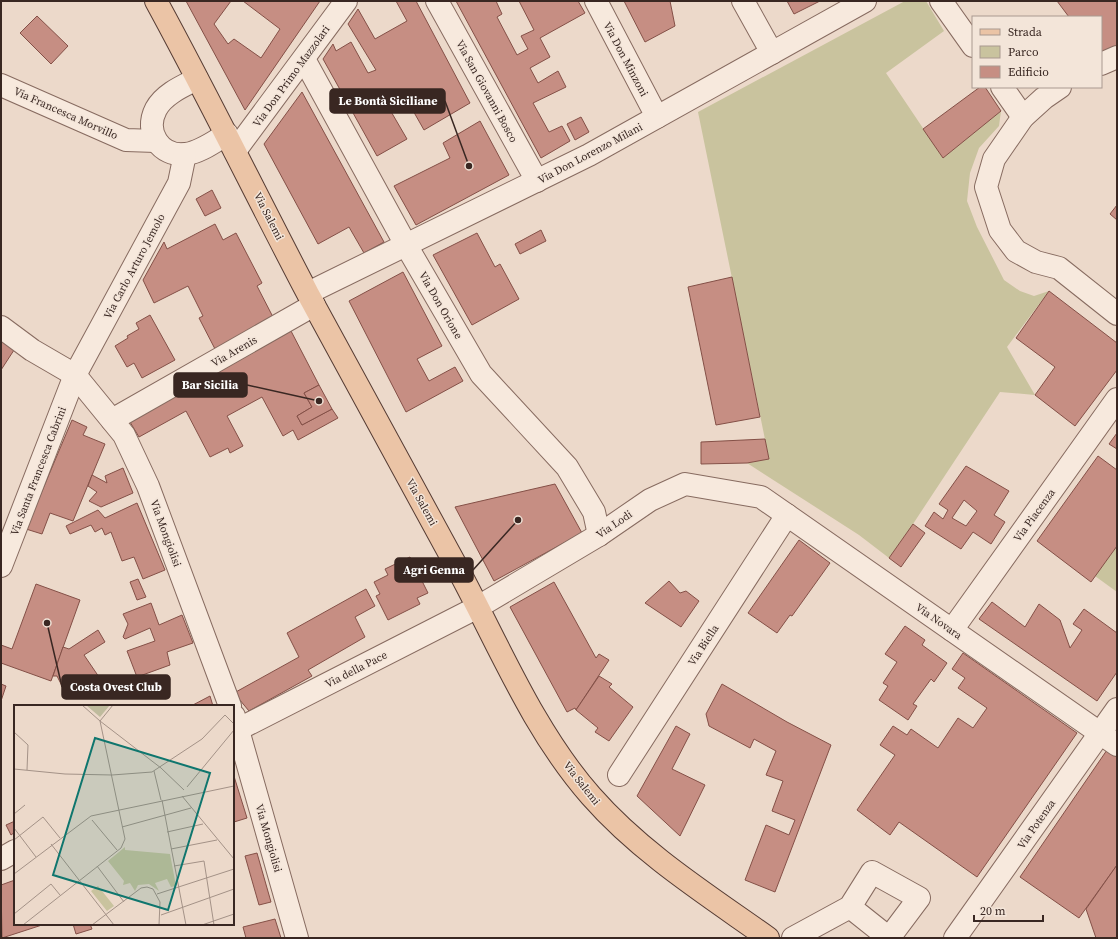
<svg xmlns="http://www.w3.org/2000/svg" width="1118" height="939" font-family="'Source Serif 4',serif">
<rect width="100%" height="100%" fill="#ecd9ca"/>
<g fill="#c9c39e">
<path d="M905,1H926L944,31L886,73L943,158L1001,111L999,126L979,148L970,173L967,201L977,227L1004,280L1020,291L1034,296L1049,291L1007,347L1035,395L1000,392L913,524L889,558L859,535L747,463L769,459L698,112Z"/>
<path d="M1117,546V592L1095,576Z"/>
</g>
<g fill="#c68e83" stroke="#845047" fill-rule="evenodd">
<path d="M186,1H231L214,24L228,44L234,39L261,58L280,29L243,1H320L245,110Z"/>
<path d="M396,1H416L470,103L424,130L403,93L386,103L407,139L377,156L323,59L333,44L336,51L351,42L368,73L376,70L348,24L358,9L375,39L407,21Z"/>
<path d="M456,1H496L502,14L497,17L517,55L528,49L521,36L534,30L519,1H578L585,13L540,38L550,57L530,68L538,83L558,71L566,87L533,103L549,132L562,126L570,141L541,158Z"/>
<path d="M624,1H670L675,26L645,42Z"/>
<path d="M787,1H820L794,14Z"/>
<path d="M1057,1H1117V51L1101,57V17H1069Z"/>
<path d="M37,16L68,46L51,64L20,33Z"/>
<path d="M980,87H985L1001,111L943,158L923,129Z"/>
<path d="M302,92L384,242L364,253L349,227L318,244L264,144Z"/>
<path d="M581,117L589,132L575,140L567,124Z"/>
<path d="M480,121L509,175L416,225L394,186L450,158L443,143Z"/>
<path d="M212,190L221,208L205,216L196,199Z"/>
<path d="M1117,205V220L1110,214Z"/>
<path d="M215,224L223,240L236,233L262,283L257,286L274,319L215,349L199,318L203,316L188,286L154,303L143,280L164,242L167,249Z"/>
<path d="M541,230L546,241L520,254L515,244Z"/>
<path d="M477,233L495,267L500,264L519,299L472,325L433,255Z"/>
<path d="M403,272L442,346L417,359L429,381L455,367L463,381L406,412L349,301Z"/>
<path d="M732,277L760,417L716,425L688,287Z"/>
<path d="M1049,291L1117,343V370L1075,426L1035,395L1055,367L1016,338Z"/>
<path d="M150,315L175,360L142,378L134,363L127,367L115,346L128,338L127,336L139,329L136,323Z"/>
<path d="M291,331L319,385L304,393L312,407L297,416L302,425L332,409L338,418L298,440L293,430L283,436L262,397L227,416L243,446L230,453L228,448L210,457L186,411L139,437L130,422Z"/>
<path d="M1,337L16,347L1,370Z"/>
<path d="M319,385L332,409L302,425L297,416L312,407L304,393Z"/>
<path d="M72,420L87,427L83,435L105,444L73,521L50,513L42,534L26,529Z"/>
<path d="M1117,433V449L1109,444Z"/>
<path d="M765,439L769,459L747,463L701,464V442Z"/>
<path d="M1098,456L1117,470V546L1091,582L1037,541Z"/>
<path d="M966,466L1009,491L994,515L1005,522L991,544L973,532L961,549L925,526L934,512L943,519L948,510L939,504ZM964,500L977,511L966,526L952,518Z"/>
<path d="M123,468L133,493L101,507L89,501L97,492L88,486L92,475L107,483L105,476Z"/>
<path d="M555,484L582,533L494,581L455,507Z"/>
<path d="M137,503L165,570L143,579L134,557L122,561L111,532L105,535L102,528L95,532L91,525L70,534L66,526L98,510L105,518Z"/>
<path d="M913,524L925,533L901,567L889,558Z"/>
<path d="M799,540L830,563L792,616L790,615L777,633L748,613Z"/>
<path d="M410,557L428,593L417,598L420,604L388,620L376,596L380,594L374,582L388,575L385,569Z"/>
<path d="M138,579L146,597L137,600L130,582Z"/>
<path d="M669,581L680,593L686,591L699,601L681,627L645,603Z"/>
<path d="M554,582L596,658L599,654L609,660L576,710L575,708L567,712L510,607Z"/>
<path d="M36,584L80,600L51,681L1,663V645L12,649Z"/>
<path d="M366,589L375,606L355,617L365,637L308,670L312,676L249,711L234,693L299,657L287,633Z"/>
<path d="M992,602L1025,627L1039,604L1060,620L1070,648L1082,630L1073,624L1084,609L1117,633V672L1097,701L979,619Z"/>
<path d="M151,603L159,625L182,615L193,643L167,652L170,665L137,677L127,651L155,641L150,628L125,639L123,637L128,624L123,614Z"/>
<path d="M905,626L925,640L922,645L947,663L934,682L931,679L913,704L917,706L908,720L879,700L888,686L883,683L897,662L885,654Z"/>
<path d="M98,630L105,642L84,655L99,677L85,684L80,676L62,686L57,676H53L63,647L69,649Z"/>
<path d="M963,653L1077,733L977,877L899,822L890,835L857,810L895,755L880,745L893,726L907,735L911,729L938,748L958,718L973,728L987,708L958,688L965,678L952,669Z"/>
<path d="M599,676L612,684L609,687L633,707L609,741L595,732L598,728L576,710Z"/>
<path d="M1,684L6,686L1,701Z"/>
<path d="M722,684L787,722L831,745L775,892L745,880L766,825L789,835L795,820L772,811L783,781L766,775L776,751L754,739L750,748L709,726L706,714Z"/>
<path d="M210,696L213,706H191Z"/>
<path d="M676,726L690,734L672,769L705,785L680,836L637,796Z"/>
<path d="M1107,750L1117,757V865L1079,918L1020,877Z"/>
<path d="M233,773L247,818L234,822L233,820Z"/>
<path d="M15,821V832L11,835L6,825Z"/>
<path d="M257,853L271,902L259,905L245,856Z"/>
<path d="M1117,865V938H1096L1086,909Z"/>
<path d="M15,880V924L42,925L2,938L1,885Z"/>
<path d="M275,919L281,938H246L243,927Z"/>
<path d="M73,924H90L92,929L76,934Z"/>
</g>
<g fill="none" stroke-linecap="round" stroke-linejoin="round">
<g stroke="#876b60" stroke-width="24">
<g id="minor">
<path d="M437,1L537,181"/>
<path d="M596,1L657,117"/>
<path d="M743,1L772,53"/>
<path d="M941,1L973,46"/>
<path d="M304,59L406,245L481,374L567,467L594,512L599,535"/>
<path d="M1101,64L1117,57"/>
<path d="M197,79C183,86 164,94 156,109C144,132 160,157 186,154C201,152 215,141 227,134"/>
<path d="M1,85L126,140L156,141"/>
<path d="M1002,87L1023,117"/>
<path d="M1060,87L1044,98L1023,117L994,159L986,187L1000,230L1016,251L1036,262L1059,268L1117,314"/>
<path d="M235,151L346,1"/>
<path d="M308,293L589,155L865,1"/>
<path d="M1,327L32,350L75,375L124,435L148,486L230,706"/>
<path d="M112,420L314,305"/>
<path d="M1,566L75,375L179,183L185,154"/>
<path d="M952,630L1117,399"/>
<path d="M234,716L297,938"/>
<path d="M233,732L478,607L599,535L650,500L685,484L761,497L1117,745"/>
<path d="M619,775L787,515"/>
<path d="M1,859L15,851"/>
<path d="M850,907L889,938"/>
<path d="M793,938L850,907L872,872L919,898L889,938"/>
<path d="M955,938L1117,709"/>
</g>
</g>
<g stroke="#553b33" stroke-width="24">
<path id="major" d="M156,1C209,98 257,197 308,294C356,383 405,471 453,560C496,638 531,728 591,796C641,853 706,894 768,938"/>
</g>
<use href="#minor" stroke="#f7e9dd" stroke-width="22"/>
<use href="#major" stroke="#ebc4a6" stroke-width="22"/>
</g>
<g text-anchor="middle" stroke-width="3" stroke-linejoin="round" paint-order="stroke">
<g font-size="11" fill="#392722" stroke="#f3e5d9">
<text transform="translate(626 59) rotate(62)" y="4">Via Don Minzoni</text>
<text transform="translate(291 76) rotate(-54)" y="4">Via Don Primo Mazzolari</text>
<text transform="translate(487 91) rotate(61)" y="4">Via San Giovanni Bosco</text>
<text transform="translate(66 113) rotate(24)" y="4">Via Francesca Morvillo</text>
<text transform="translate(590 153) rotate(-28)" y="4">Via Don Lorenzo Milani</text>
<text transform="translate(269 216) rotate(63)" y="4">Via Salemi</text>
<text transform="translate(134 266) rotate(-62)" y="4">Via Carlo Arturo Jemolo</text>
<text transform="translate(441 305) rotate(60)" y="4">Via Don Orione</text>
<text transform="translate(234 351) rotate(-30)" y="4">Via Arenis</text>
<text transform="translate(38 471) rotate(-69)" y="4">Via Santa Francesca Cabrini</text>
<text transform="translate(422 502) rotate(61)" y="4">Via Salemi</text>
<text transform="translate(1034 515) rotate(-54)" y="4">Via Piacenza</text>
<text transform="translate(614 524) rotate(-34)" y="4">Via Lodi</text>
<text transform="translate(166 533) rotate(70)" y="4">Via Mongiolisi</text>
<text transform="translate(939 621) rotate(35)" y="4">Via Novara</text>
<text transform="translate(703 645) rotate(-57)" y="4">Via Biella</text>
<text transform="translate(356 669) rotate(-27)" y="4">Via della Pace</text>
<text transform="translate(582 783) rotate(52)" y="4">Via Salemi</text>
<text transform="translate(1036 824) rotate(-55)" y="4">Via Potenza</text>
<text transform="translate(269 838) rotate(74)" y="4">Via Mongiolisi</text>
</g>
</g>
<g transform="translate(14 705)">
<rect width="220" height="220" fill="#ecd9ca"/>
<path d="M111,142V145L156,149L162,181L157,182L153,174L141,178L145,186L135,179L124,180L121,186L116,178L109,180L110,176L94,156ZM84,181L100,201L93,206L77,186Z" fill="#c9c39e"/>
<path d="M72,0H96L86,12Z" fill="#bfbb9d"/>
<path fill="none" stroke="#a49287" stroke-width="1" d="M99,0L86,16L147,63L170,85M0,27L14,40L13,65M0,64L51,69L98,70L138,67L188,34L211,10L220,19M140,66L147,95M173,82L220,25M168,91L220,154M148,95L172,220M0,109L11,100M78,115L103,145M108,122L177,103M0,123L22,152M153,127L189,119M0,135L29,112L46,133M37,139L100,220M157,144L203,135M83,161L110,197M160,161L190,156L200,220M0,169L77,111L220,81M143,189L220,164M0,209L37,179L46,190M147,210L220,184M9,220L107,143L111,134L86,16L68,0M78,220L127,183L133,182L139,184L146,197L145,220M188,220L220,209"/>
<path fill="#0f766e" fill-opacity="0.15" stroke="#0f766e" stroke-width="2" d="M81,33L196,68L154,205L39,170Z"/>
<rect width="220" height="220" fill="none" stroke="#392722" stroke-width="2"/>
</g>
<path fill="none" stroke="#392722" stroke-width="1.5" d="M469 166L445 101M319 401L247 385M518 520L473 570M47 623L62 687"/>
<g fill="#392722" stroke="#f3e5d9" stroke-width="1.5">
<circle cx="469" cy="166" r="4"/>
<circle cx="319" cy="401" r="4"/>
<circle cx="518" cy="520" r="4"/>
<circle cx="47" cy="623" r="4"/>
</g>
<g fill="#392722" stroke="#392722" stroke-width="1.5">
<rect x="330" y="89" width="115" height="24" rx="4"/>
<rect x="174" y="373" width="73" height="24" rx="4"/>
<rect x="395" y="558" width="78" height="24" rx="4"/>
<rect x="62" y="675" width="108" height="24" rx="4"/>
</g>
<g font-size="12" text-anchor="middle" font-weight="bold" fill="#fff">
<text x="388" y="105">Le Bontà Siciliane</text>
<text x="210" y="389">Bar Sicilia</text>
<text x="434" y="574">Agri Genna</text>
<text x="116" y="691">Costa Ovest Club</text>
</g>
<rect width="1118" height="939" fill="none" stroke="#392722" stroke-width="4"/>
<rect x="972" y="16" width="130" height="72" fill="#f3e5d9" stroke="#a99990"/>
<rect x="980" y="29" width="20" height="6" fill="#ebc4a6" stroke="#a99990"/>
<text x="1008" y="36" font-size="12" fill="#392722">Strada</text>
<rect x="980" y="46" width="20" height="12" fill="#c9c39e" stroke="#a99990"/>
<text x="1008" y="56" font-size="12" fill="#392722">Parco</text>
<rect x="980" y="66" width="20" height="12" fill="#c68e83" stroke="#a99990"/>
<text x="1008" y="76" font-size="12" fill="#392722">Edificio</text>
<path d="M974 915v6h69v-6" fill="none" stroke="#392722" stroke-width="2"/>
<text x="980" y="915" font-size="12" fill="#392722" stroke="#f3e5d9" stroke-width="3" paint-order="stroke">20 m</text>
</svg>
